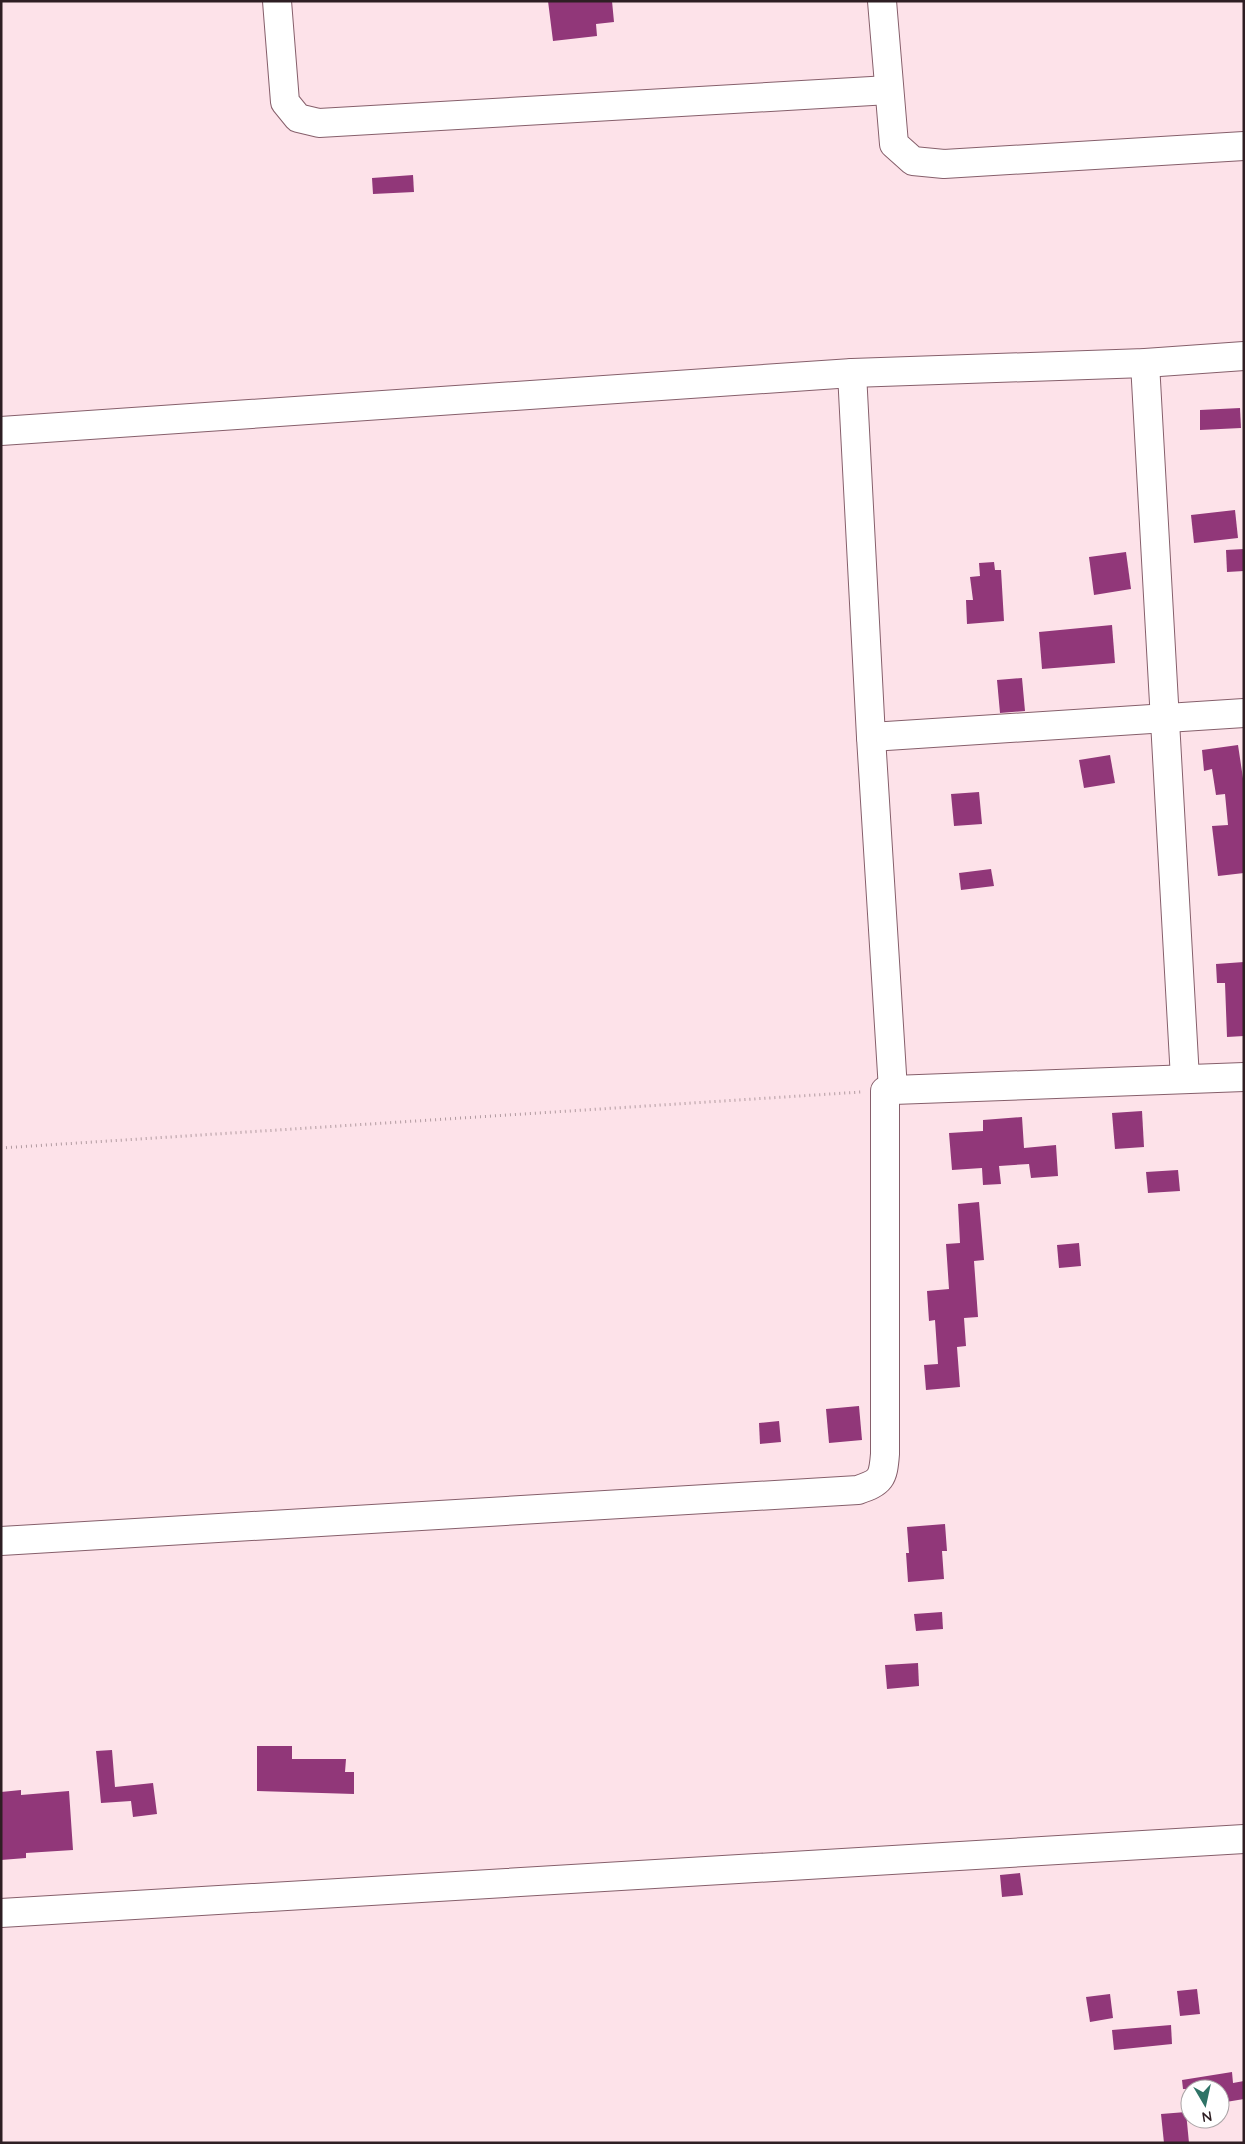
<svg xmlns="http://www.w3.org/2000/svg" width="1245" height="2144" font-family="Quicksand,sans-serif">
<rect width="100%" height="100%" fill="#fde2e9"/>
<g fill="#913779">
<path d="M548,1H612L614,22L596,24L597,36L553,41Z"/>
<path d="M413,175L414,192L373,194L372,178Z"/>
<path d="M1240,408L1241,428L1200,430V410Z"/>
<path d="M1235,510L1238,538L1194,543L1191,515Z"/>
<path d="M1244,549V571L1227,572L1226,550Z"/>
<path d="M1126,552L1131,589L1094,595L1089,557Z"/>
<path d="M994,562L995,570H1001L1004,621L967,624L966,600H973L970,577L980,576L979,563Z"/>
<path d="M1112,625L1115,663L1042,669L1039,632Z"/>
<path d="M1022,678L1025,711L1000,713L997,680Z"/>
<path d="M1238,745L1244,785V873L1218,876L1212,826L1228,825L1225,794L1216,795L1212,769L1204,771L1202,750Z"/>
<path d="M1110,755L1115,783L1084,788L1079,760Z"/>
<path d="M979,792L982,824L954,826L951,794Z"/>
<path d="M991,869L994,886L961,890L959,873Z"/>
<path d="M1244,962V1036L1227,1037L1225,983H1217L1216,964Z"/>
<path d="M1142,1111L1144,1147L1115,1149L1112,1113Z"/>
<path d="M1022,1117L1024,1148L1056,1145L1058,1176L1031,1178L1029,1164L999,1166L1001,1184L983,1185L982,1168L952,1170L949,1133L983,1131V1120Z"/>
<path d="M1178,1170L1180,1191L1148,1193L1146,1172Z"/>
<path d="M979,1202L984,1260L974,1261L978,1317L964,1318L966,1346L957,1347L960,1387L926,1390L924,1365L938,1364L935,1320L929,1321L927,1291L949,1289L946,1244L960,1243L958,1204Z"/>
<path d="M1079,1243L1081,1266L1059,1268L1057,1245Z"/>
<path d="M859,1406L862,1440L829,1443L826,1409Z"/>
<path d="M779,1421L781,1442L760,1444L759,1423Z"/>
<path d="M945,1524L947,1551H942L944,1579L908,1582L906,1553H909L907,1527Z"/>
<path d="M942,1612L943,1629L916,1631L914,1614Z"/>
<path d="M918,1663L919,1686L887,1689L885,1665Z"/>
<path d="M257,1746H292V1759H346L345,1772H354V1794L257,1791Z"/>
<path d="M112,1750L115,1787L153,1783L157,1814L133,1817L131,1801L101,1803L96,1751Z"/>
<path d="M21,1790V1795L69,1791L73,1850L26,1853V1858L1,1860V1792Z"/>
<path d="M1020,1873L1023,1895L1002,1897L1000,1875Z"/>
<path d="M1197,1989L1200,2014L1180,2016L1177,1991Z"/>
<path d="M1110,1994L1113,2018L1090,2022L1086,1997Z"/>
<path d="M1171,2025L1172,2044L1114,2050L1112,2030Z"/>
<path d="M1232,2072L1233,2083L1244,2081V2099L1220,2103V2089H1183L1182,2080Z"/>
<path d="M1186,2112L1189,2143H1164L1161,2114Z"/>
</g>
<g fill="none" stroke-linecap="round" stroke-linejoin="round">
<g stroke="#865f6b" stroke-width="30">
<g id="minor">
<path d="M277,1L285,102L298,118L319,123L889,90"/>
<path d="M882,1L894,144L913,161L944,164L1244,146"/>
<path d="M1145,363L1185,1079"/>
<path d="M852,373L871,737L893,1090L1244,1077"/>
<path d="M1,431L852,373L1145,363L1244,356"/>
<path d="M871,737L1244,713"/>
<path d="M1,1541L858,1490C881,1482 883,1479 885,1454V1091"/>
<path d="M1,1913L1244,1839"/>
</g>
</g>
<path stroke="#b19aa0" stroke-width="3" stroke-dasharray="1 4" stroke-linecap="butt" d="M1,1148L861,1092"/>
<use href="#minor" stroke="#fff" stroke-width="28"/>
</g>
<rect width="1245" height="2144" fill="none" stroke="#2e1e23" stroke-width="5"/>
<g transform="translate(1205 2104) rotate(171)"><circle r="24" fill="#ffffff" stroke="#aba5a7"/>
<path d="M0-4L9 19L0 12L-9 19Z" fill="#2e7366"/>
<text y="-8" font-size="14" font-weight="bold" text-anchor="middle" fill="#2e1e23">N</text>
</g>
</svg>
